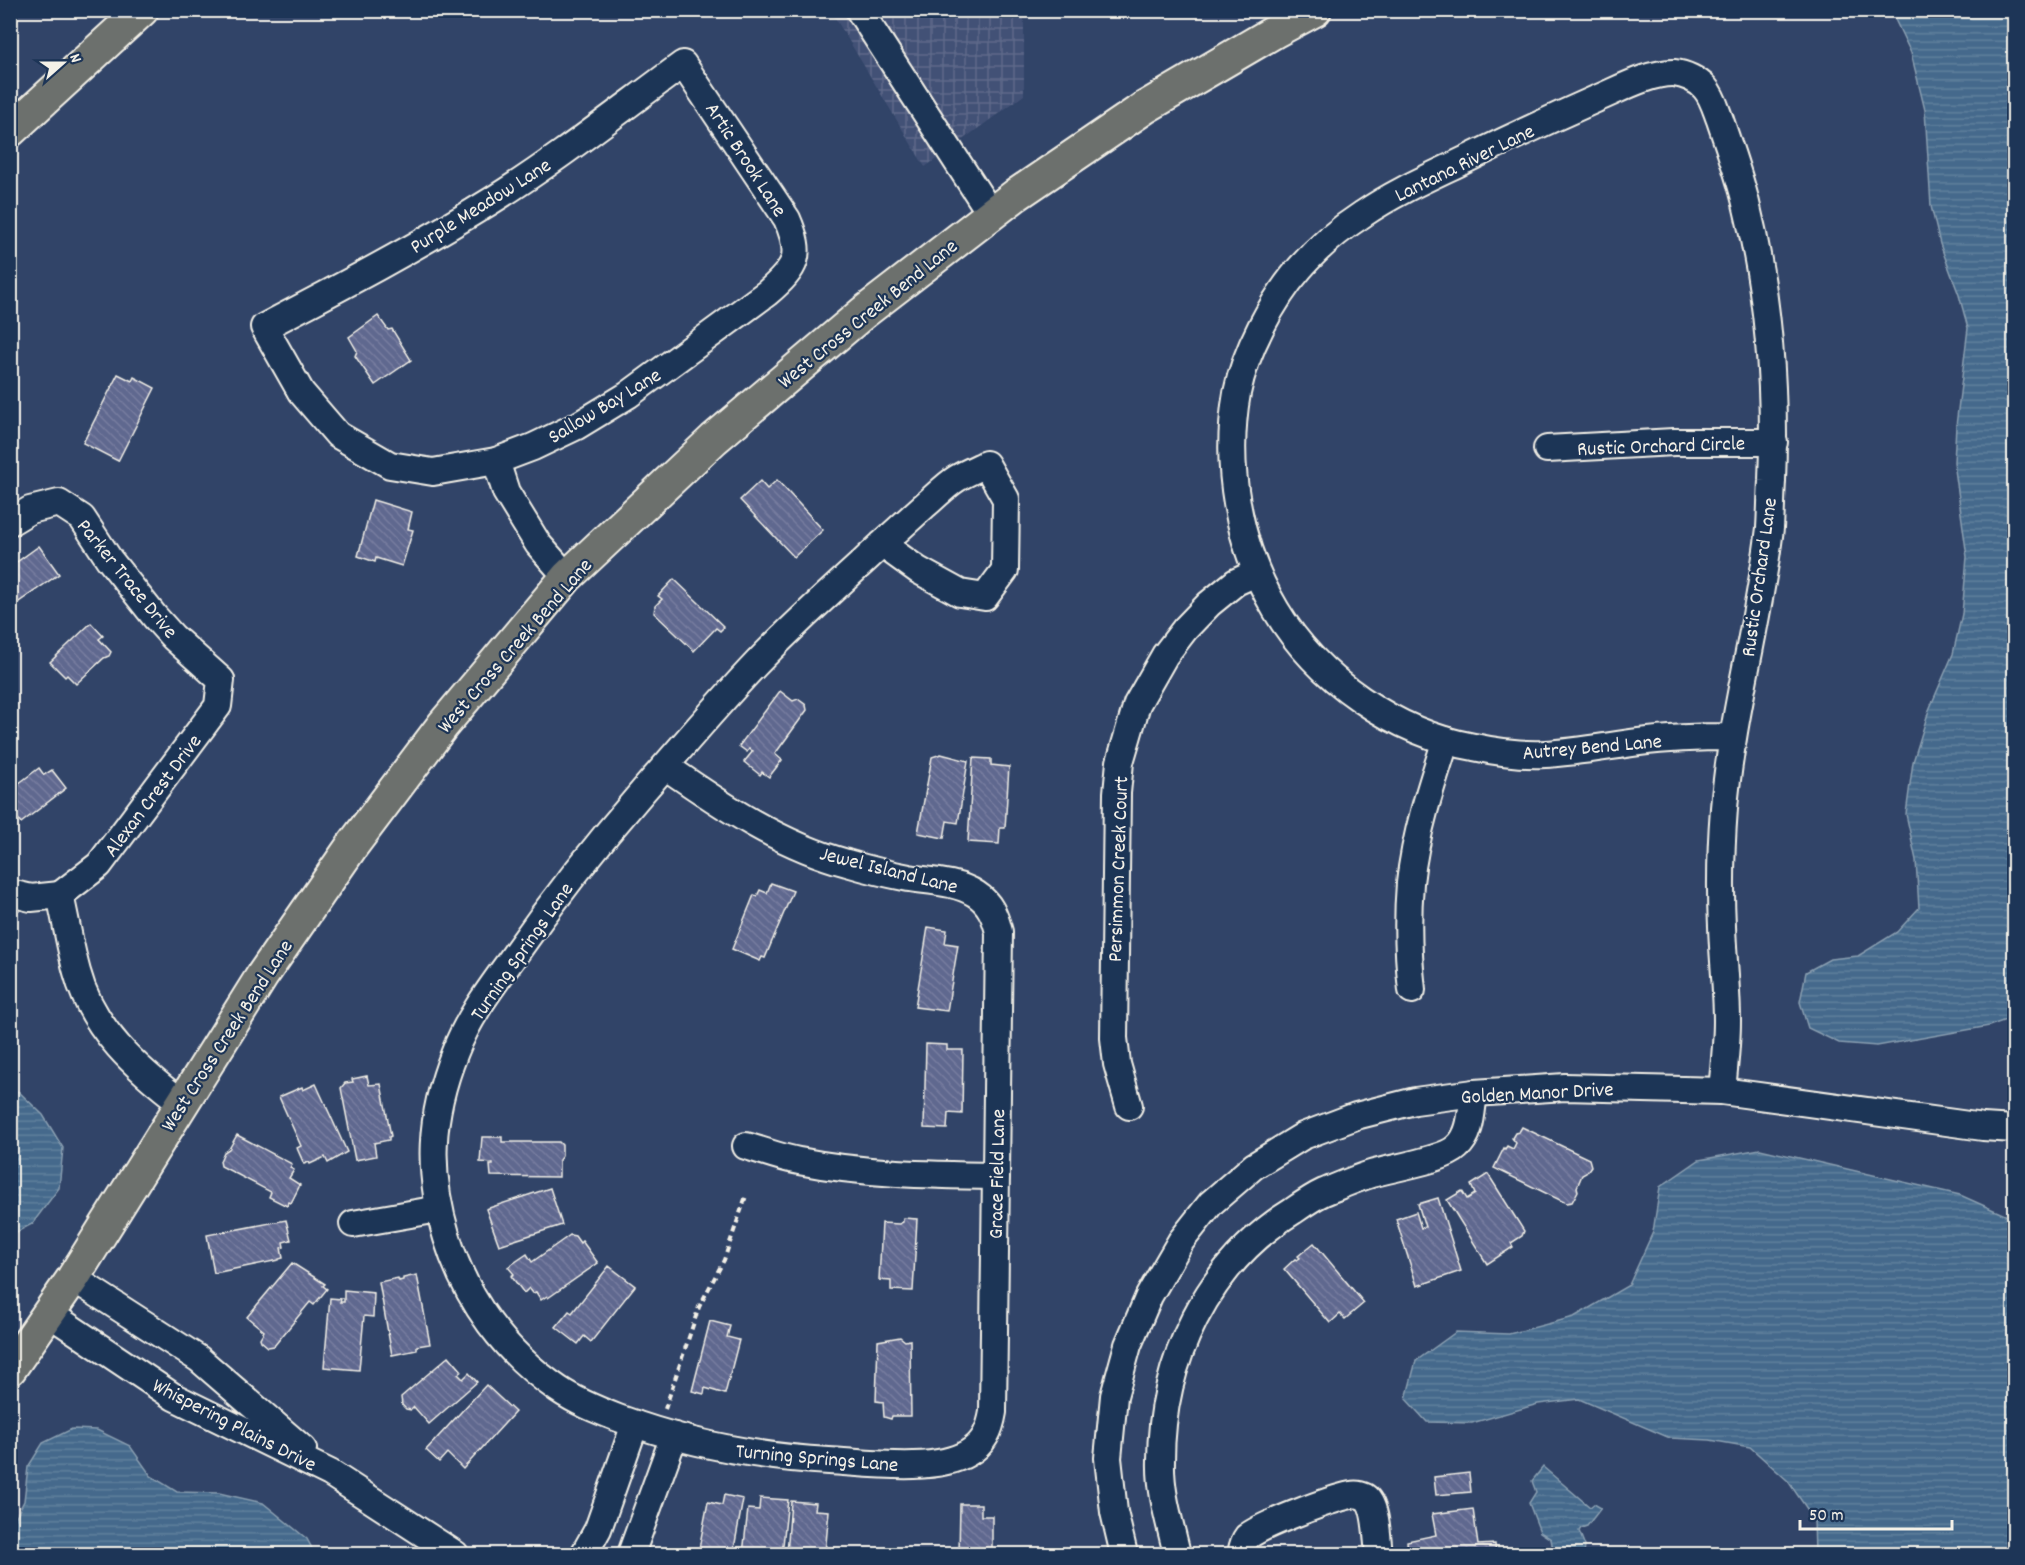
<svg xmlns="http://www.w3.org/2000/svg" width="2025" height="1565" font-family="Dekko,sans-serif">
<defs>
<pattern id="industrial-grid" width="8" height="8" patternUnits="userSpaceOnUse" patternTransform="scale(1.5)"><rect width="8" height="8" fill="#435176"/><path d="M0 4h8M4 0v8" fill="none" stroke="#5f6a8a"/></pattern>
<pattern id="water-rules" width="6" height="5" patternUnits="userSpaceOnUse" patternTransform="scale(1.5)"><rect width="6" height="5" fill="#44698c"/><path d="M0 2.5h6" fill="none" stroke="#607f9c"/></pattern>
<pattern id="building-back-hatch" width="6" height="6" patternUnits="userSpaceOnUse" patternTransform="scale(1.5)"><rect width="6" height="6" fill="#5f678f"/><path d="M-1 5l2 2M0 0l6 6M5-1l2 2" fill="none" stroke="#777d9f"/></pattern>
</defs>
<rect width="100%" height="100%" fill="#314468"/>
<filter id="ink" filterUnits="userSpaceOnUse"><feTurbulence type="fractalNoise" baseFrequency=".0167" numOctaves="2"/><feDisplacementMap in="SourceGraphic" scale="12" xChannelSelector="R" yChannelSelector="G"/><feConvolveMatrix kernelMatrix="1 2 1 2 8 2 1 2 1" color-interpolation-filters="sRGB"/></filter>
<g filter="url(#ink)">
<path fill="url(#industrial-grid)" d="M831,11H1024V95L925,167Z"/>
<g fill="url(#water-rules)" stroke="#8a9fb1" stroke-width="1.5">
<path d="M1891,11H2014V1019L2011,1018L1989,1026L1877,1046L1839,1043L1808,1028L1800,1002L1806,972L1830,959L1858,956L1897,932L1919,908L1916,860L1906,814L1913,762L1929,710L1953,654L1962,614L1967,557L1954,462L1956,426L1968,328L1959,295L1940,244L1931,206L1925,110L1911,53Z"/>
<path d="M11,1089L19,1092L43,1115L63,1148L59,1188L32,1224L11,1235Z"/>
<path d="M1760,1149L1960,1195L2014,1219V1554H1815L1814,1519L1788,1481L1750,1447L1710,1440L1670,1438L1579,1399L1538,1404L1472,1423L1427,1422L1406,1399L1416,1361L1456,1332L1509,1334L1574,1317L1629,1285L1653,1232L1660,1187L1699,1160Z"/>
<path d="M72,1429L97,1430L130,1446L151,1476L177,1492L219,1493L263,1503L307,1539L315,1554H11V1526L24,1501L28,1467L43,1443Z"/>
<path d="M1543,1467L1590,1507L1594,1504L1601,1508L1587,1526L1581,1528L1579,1531L1585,1546L1584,1554H1554L1551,1539L1540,1532L1529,1503L1536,1492L1532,1481Z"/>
</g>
<g fill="url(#building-back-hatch)" stroke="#f4f1e8" stroke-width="1.5">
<path d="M378,316L388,330L392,329L411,360L375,385L355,356L357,351L349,337Z"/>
<path d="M118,374L132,381L134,377L155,388L118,461L83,443Z"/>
<path d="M777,480L823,530L794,557L740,500L760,481L767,489Z"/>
<path d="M373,500L412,512L408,529L413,530L402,566L376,558L375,562L358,556Z"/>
<path d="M39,546L59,574L10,608V567Z"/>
<path d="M674,579L724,627L720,631L716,628L694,651L654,613L655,606L662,599L658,596Z"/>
<path d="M91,623L103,636L99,639L111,652L109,656L104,658L76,684L67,675L65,677L50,662Z"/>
<path d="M780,691L793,701L798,699L806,705L807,710L775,754L782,760L769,777L762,772L760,775L744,762L753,751L749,749L747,752L739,746Z"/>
<path d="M941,754L968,761L958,823L947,821L944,838L918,833L932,757Z"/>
<path d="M973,758L991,759V765L1009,767L1005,828H1000L999,844L968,842Z"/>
<path d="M39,768L44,775L52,770L66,788L21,823L13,812L10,814V790Z"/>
<path d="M771,883L793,891L765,958L762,957L760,961L732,949L754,895L757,896L760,890L767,893Z"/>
<path d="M928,927L947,930L945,943L958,945L947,1011L915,1007Z"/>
<path d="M926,1044L947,1045V1050H963L962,1114L948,1113L947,1129L924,1128Z"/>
<path d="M367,1076L369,1085L381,1084L391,1136L389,1137V1140L374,1143L376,1156L355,1160L341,1088L345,1083L353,1082L352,1079Z"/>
<path d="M316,1084L347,1152L328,1163L325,1157L310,1164L309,1162L304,1164L297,1148L301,1146L279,1097L302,1087L303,1090Z"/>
<path d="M1522,1127L1589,1159L1591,1166L1586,1173L1582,1175L1577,1187L1578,1191L1572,1202L1566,1203L1494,1168L1504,1148L1505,1149L1507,1146L1513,1149L1516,1143L1512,1138L1515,1133L1519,1132Z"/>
<path d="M237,1135L292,1164L290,1168L294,1170L289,1178L300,1185L291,1203L289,1202L287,1206L269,1197L271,1192L221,1166L220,1161L224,1152L229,1149Z"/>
<path d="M482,1137H502V1142H559L562,1145V1156L559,1160V1177L491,1176L490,1165H493V1163L480,1162Z"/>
<path d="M1488,1174L1524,1231L1522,1236L1511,1243L1513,1247L1487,1264L1447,1200L1462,1191L1467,1199L1475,1194L1471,1185Z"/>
<path d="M550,1188L562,1225L499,1245L486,1209Z"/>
<path d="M1438,1198L1461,1271L1417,1286L1396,1219L1416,1212L1421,1228L1425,1227L1418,1204Z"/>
<path d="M903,1218L917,1219L913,1291L891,1290V1281L879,1280L882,1223L899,1224L903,1222Z"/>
<path d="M286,1220L291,1240L283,1242L284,1247L281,1248L283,1258L279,1259V1260L214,1273L207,1235Z"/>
<path d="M570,1235L575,1236L580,1243L582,1241L598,1263L548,1298L547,1296L541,1300L536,1292L533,1293L529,1288L524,1293L511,1276L514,1274L508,1267L527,1254L532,1262Z"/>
<path d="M1314,1243L1364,1303L1345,1319L1340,1314L1330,1323L1284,1269L1295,1259L1297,1260L1300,1258L1298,1256Z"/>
<path d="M292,1263L325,1284L323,1286L327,1289L314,1305L310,1302L274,1346L268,1347L261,1341L260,1338L264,1331L247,1317Z"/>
<path d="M609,1266L635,1286L591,1342L584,1336L578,1344L556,1327L569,1311L572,1313Z"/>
<path d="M417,1275L430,1344L417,1346V1350L392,1355L379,1282L398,1278L399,1281L403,1280V1278Z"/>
<path d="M344,1290L374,1293L373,1317L364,1316L359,1370L324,1367L330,1298L341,1299L340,1302H344Z"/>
<path d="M710,1321L730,1326L727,1337L739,1340L725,1394L705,1388L704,1394L692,1391Z"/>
<path d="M900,1337L905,1341L910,1340L911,1416H892L891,1419L884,1417L883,1402L876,1401L878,1341Z"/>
<path d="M449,1356L462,1371L458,1374L463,1379L469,1373L477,1382L429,1424L414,1407L411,1410L406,1409L402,1405L401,1397Z"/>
<path d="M486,1385L515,1412L463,1469L447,1453L439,1462L426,1450Z"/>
<path d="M1469,1473L1471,1492L1436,1495L1434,1477Z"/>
<path d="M724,1495L743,1499L733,1554H698L708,1502L722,1505Z"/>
<path d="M760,1498L788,1500L782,1554H743L748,1509L759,1510Z"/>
<path d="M791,1501L816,1503L815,1510L829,1511L825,1554H787Z"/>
<path d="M960,1504H981V1516H992V1554H959Z"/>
<path d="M1473,1509L1478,1545L1495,1544L1496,1554H1408L1407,1541L1436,1535L1432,1514Z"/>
</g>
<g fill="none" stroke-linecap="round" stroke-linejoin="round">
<g stroke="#f4f1e8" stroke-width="30">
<g id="minor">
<path d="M859,10L991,214"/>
<path d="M683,64L787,219C803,256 797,267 767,293L628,395L577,426L533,447L496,461L433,472L390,465L338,435L301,392L264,327C341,287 417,247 491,201C557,160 620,110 683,64Z"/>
<path d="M1547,449L1674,442H1774"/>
<path d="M496,461L506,492L538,544L567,577"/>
<path d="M10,522L30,510L59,503L82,518L109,559L155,617L173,637L221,680L218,706L99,865L60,895"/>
<path d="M665,766C721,805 780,845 847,863C867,869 888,874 909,878C930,881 958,882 976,894C990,903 995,916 999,932L993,1412C990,1430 984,1444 968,1453C935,1473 867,1463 829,1461C757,1457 686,1443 618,1418C597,1410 577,1402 558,1389C505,1353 466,1300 447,1238C427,1172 429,1117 455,1052C468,1018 490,989 511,960C552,901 597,844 644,790C681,748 717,705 755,665C789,629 826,596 863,562C883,543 904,524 924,506C935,497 945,486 956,479C965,473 976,469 986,464L1006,499L1005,570L985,597L960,593L918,570L882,544"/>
<path d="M10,893L31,898L60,895"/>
<path d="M60,895C66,921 70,947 77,972C92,1029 137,1069 182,1103"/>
<path d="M1412,990C1408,955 1407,919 1410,883C1415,835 1431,786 1446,740"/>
<path d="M1722,1091C1724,1068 1727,1044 1727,1021C1727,989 1723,958 1722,926C1720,887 1721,847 1724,808C1732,714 1759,622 1770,528C1771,512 1771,496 1772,481C1776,386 1768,291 1745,199C1738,172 1729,147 1720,120C1716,110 1713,97 1705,88C1698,80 1685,74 1674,73C1650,72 1618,90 1596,99C1553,118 1510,138 1467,159C1432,176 1395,192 1363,214C1340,229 1318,247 1300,268C1272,300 1245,352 1237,393C1224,466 1238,547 1276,610C1317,679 1395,733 1474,747C1497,752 1522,755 1545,754C1576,752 1608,746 1639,742C1670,738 1702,737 1733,737"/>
<path d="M1129,1106L1117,1064L1114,1038L1117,793L1120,762L1137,704L1165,655L1185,629L1209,604L1236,582L1256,573"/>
<path d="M746,1146C764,1151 781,1158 799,1161C864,1174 930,1175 996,1176"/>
<path d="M353,1224L439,1209"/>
<path d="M73,1278L199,1359L303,1449"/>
<path d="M50,1314L174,1397L330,1473L455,1554"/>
<path d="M584,1554L598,1529L635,1424"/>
<path d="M631,1554L674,1436"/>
<path d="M1124,1554L1114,1512L1108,1458L1114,1396L1128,1345L1149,1296L1181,1241L1211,1203L1254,1166L1303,1136L1356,1116L1415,1101L1474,1093L1565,1087L1722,1091L1983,1127L2014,1129"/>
<path d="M1177,1554C1170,1523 1160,1493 1161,1461C1161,1361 1207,1264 1293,1211C1303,1204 1313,1197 1324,1192C1339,1186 1355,1179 1371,1174C1391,1168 1444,1160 1457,1147C1472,1134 1471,1111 1474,1093"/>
<path d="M1241,1554C1242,1549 1243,1542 1247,1537C1261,1525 1331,1499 1351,1495C1355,1494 1361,1495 1365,1497C1377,1505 1377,1540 1379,1554"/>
</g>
</g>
<g stroke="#f4f1e8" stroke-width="36">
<g id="major">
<path d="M10,131L142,10"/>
<path d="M10,1369L73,1278L262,976L352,846L443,725L567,577L714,439L863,313L1016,195L1144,108L1274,32L1315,10"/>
</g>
</g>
<path stroke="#f4f1e8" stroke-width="4" stroke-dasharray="6 4.5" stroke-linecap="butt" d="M665,1409L699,1307L724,1260L746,1196"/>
<use href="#minor" stroke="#1d3557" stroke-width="26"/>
<use href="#major" stroke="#6c706d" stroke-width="32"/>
</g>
</g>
<g text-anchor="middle" stroke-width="4.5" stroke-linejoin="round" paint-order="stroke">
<g font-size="21" fill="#f4f1e8" stroke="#1d3557">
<text transform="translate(747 159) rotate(57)" y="7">Artic Brook Lane</text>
<text transform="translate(1464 162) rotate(-26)" y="7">Lantana River Lane</text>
<text transform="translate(480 205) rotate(-32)" y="7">Purple Meadow Lane</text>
<text transform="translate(867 313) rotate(-39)" y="7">West Cross Creek Bend Lane</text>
<text transform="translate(604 405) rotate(-31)" y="7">Sallow Bay Lane</text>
<text transform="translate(1661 445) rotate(-2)" y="7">Rustic Orchard Circle</text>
<text transform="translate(1758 577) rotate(-82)" y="7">Rustic Orchard Lane</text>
<text transform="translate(128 578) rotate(51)" y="7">Parker Trace Drive</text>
<text transform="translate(514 645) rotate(-49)" y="7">West Cross Creek Bend Lane</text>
<text transform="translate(1592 746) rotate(-5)" y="7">Autrey Bend Lane</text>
<text transform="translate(152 795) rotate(-53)" y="7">Alexan Crest Drive</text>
<text transform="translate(889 869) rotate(14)" y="7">Jewel Island Lane</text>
<text transform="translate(1117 869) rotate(-88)" y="7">Persimmon Creek Court</text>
<text transform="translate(521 951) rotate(-55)" y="7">Turning Springs Lane</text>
<text transform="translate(226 1035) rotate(-57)" y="7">West Cross Creek Bend Lane</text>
<text transform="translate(1537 1092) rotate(-3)" y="7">Golden Manor Drive</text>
<text transform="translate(996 1174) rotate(-89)" y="7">Grace Field Lane</text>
<text transform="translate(235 1424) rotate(27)" y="7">Whispering Plains Drive</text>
<text transform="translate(817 1457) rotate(5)" y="7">Turning Springs Lane</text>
</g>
</g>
<rect width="2025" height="1565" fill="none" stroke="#1d3557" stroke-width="36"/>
<rect x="18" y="18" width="1989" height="1529" fill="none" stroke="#f4f1e8" stroke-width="2" filter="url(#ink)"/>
<g transform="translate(63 63) rotate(69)" stroke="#1d3557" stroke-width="4.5" paint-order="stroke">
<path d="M0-4.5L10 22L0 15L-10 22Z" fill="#f4f1e8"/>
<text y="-9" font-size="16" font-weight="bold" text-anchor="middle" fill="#f4f1e8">N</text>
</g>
<path d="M1800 1520v9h152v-9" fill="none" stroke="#f4f1e8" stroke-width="3"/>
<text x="1809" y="1520" font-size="18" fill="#f4f1e8" stroke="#1d3557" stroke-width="4.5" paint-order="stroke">50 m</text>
</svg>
